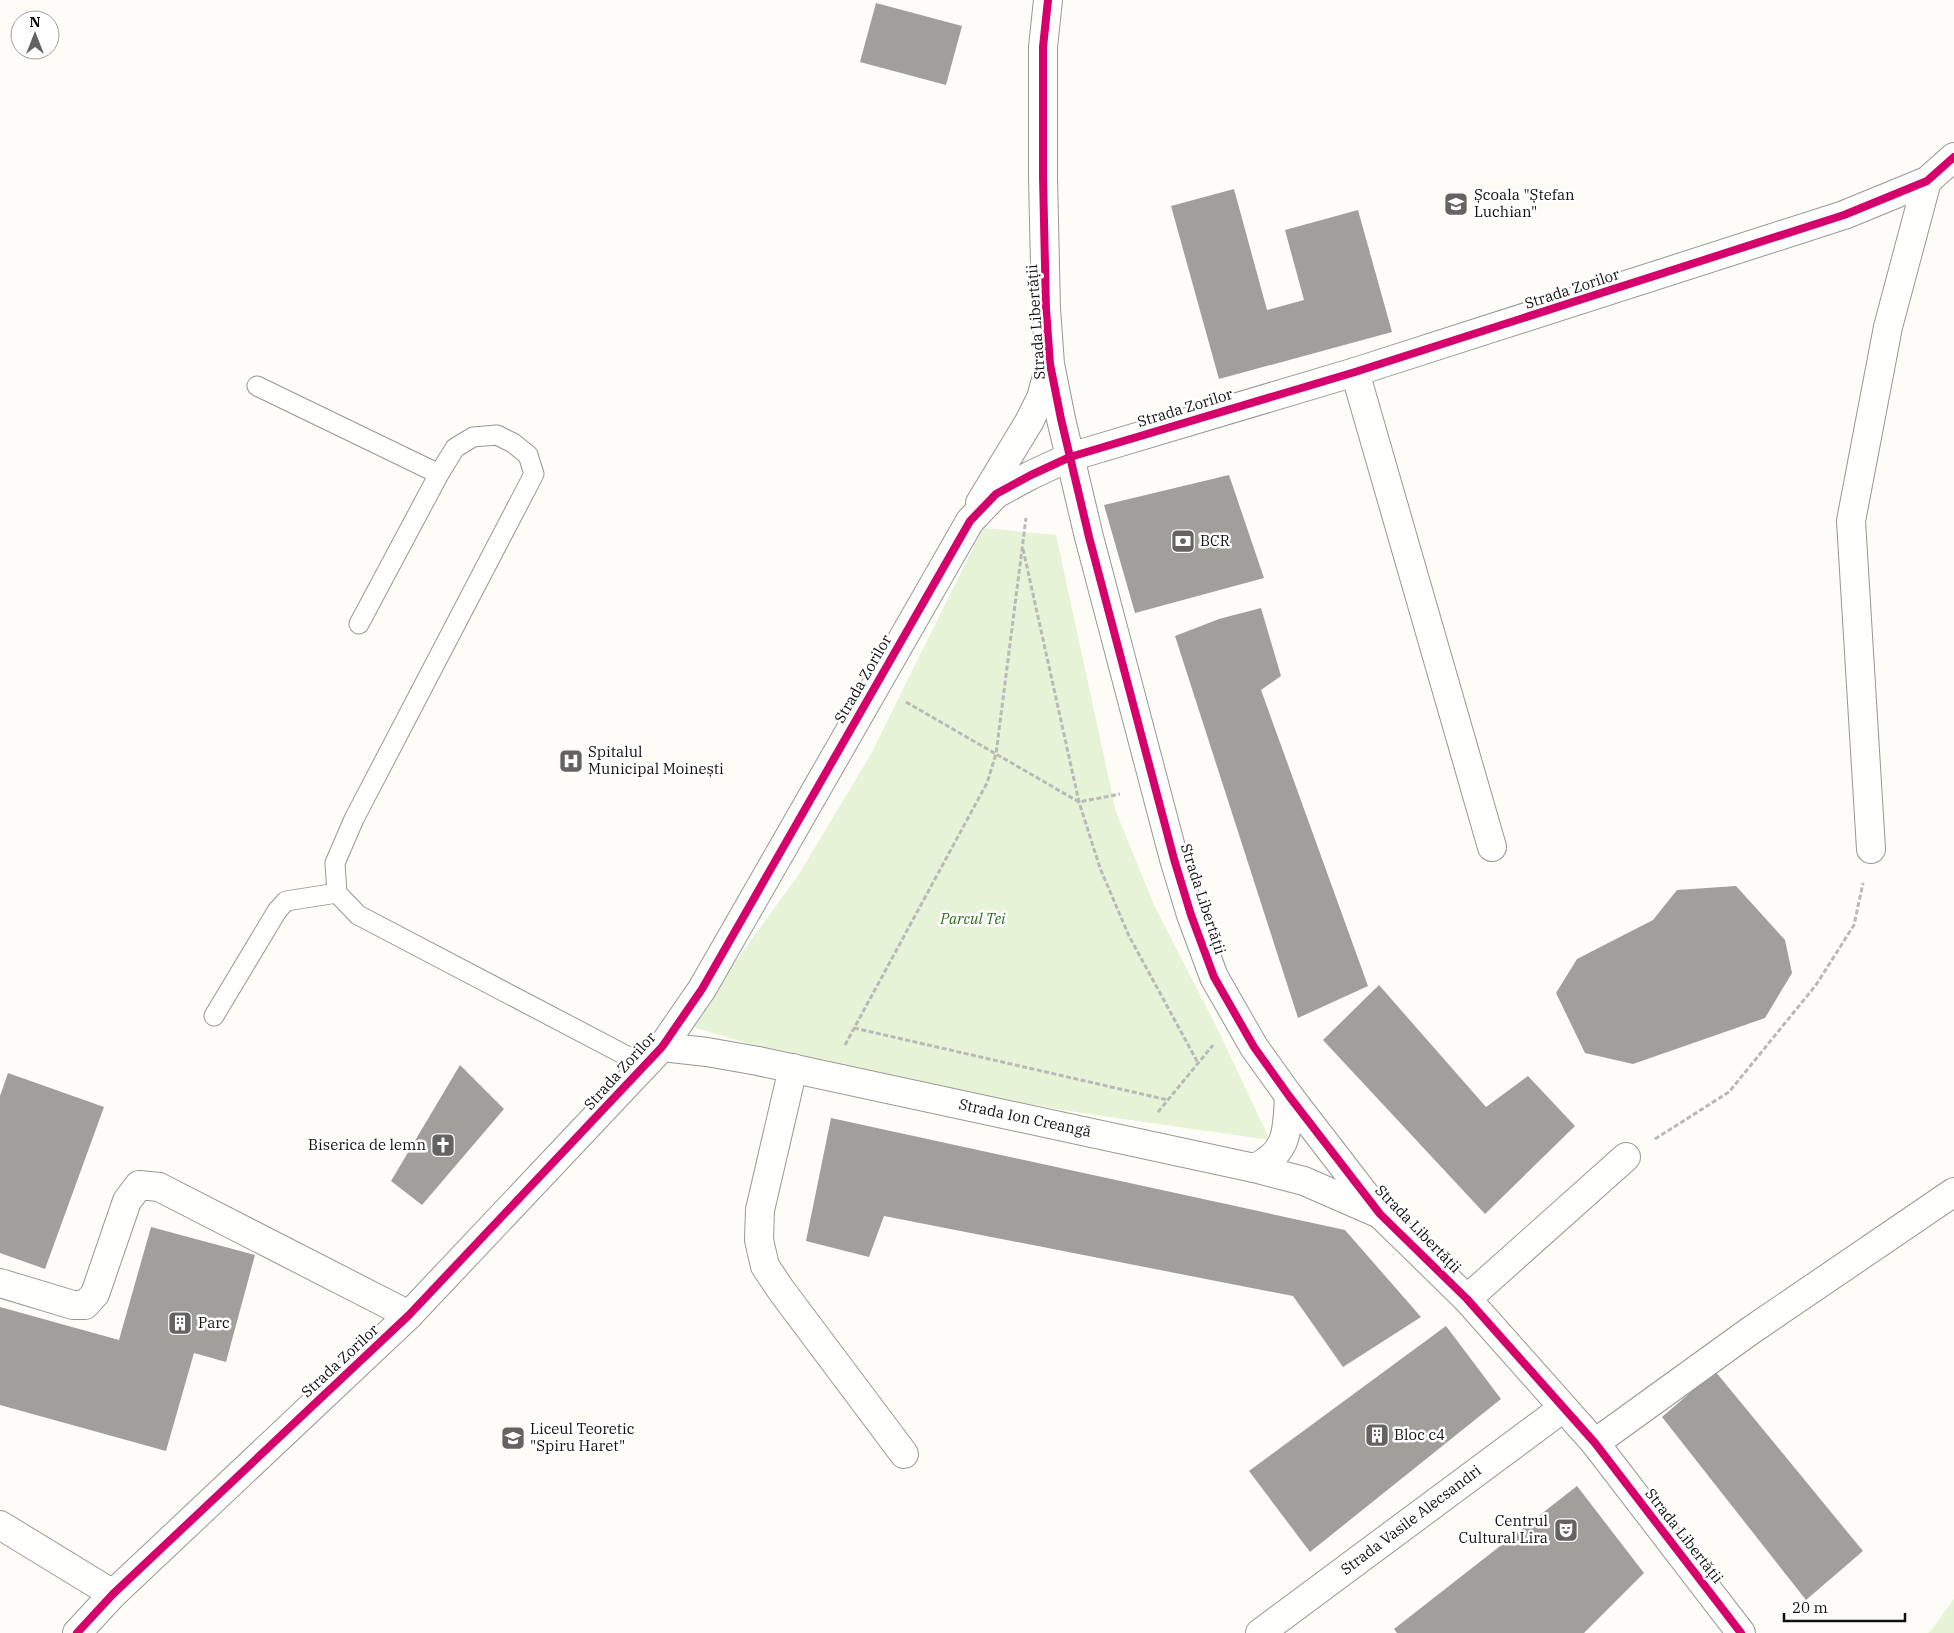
<svg xmlns="http://www.w3.org/2000/svg" width="1954" height="1633" font-family="'IBM Plex Serif',serif">
<rect width="100%" height="100%" fill="#fdfcf7"/>
<g fill="#e7f3d7">
<path d="M983,528L1056,535L1116,812L1155,907L1217,1028L1270,1140L1082,1113L913,1084L780,1053L689,1026L799,874L871,754Z"/>
<path d="M1954,1599V1633H1928L1932,1629Z"/>
</g>
<g fill="#a19f9c">
<path d="M876,3L962,26L946,85L860,62Z"/>
<path d="M1234,189L1267,310L1304,300L1285,230L1358,210L1392,332L1219,379L1171,206Z"/>
<path d="M1229,475L1264,578L1135,613L1104,505Z"/>
<path d="M1261,608L1281,676L1261,690L1368,986L1298,1018L1175,636L1219,619Z"/>
<path d="M1736,886L1785,940L1792,973L1765,1018L1633,1064L1585,1053L1556,993L1577,959L1653,920L1677,890Z"/>
<path d="M1379,985L1486,1107L1528,1076L1575,1126L1485,1214L1323,1040Z"/>
<path d="M460,1065L504,1109L422,1205L391,1181Z"/>
<path d="M8,1073L104,1107L45,1269L0,1253V1096Z"/>
<path d="M831,1118L1345,1230L1421,1317L1343,1367L1293,1296L884,1216L869,1257L806,1241Z"/>
<path d="M151,1227L255,1255L226,1362L194,1353L166,1451L0,1405V1307L119,1340Z"/>
<path d="M1446,1326L1501,1399L1310,1552L1249,1471Z"/>
<path d="M1715,1371L1863,1551L1806,1600L1662,1417Z"/>
<path d="M1577,1486L1644,1573L1584,1633H1397L1394,1629Z"/>
</g>
<g fill="none" stroke-linecap="round" stroke-linejoin="round">
<g stroke="#979795" stroke-width="21">
<g id="service">
<path d="M257,386L439,474"/>
<path d="M359,624L439,474L455,448L473,437L497,435L513,443L528,455L534,474L354,819L335,863L337,893L358,915L646,1066"/>
<path d="M214,1016L277,911L286,901L337,893"/>
</g>
</g>
<g stroke="#979795" stroke-width="30">
<g id="minor">
<path d="M1048,0L1043,47V177L1046,309L1050,364L1061,419L1089,537L1174,859L1191,915L1214,977L1254,1047L1289,1096L1380,1214L1467,1299L1595,1443L1741,1633"/>
<path d="M1355,372L1492,847"/>
<path d="M980,503L1029,422L1041,398L1049,368"/>
<path d="M1871,849L1851,521L1888,327L1927,181"/>
<path d="M662,1047L707,1052L758,1061L1254,1168L1304,1181L1375,1212"/>
<path d="M793,1068L760,1210L759,1240L765,1266L781,1290L904,1454"/>
<path d="M1254,1168C1289,1153 1287,1130 1289,1096"/>
<path d="M0,1283L73,1305H85L95,1294L127,1201L139,1185L159,1187L409,1315"/>
<path d="M1467,1299L1626,1157"/>
<path d="M1595,1443L1750,1331L1954,1192"/>
<path d="M0,1525L113,1594"/>
<path d="M77,1633L113,1594L409,1315L662,1047L702,989L741,921L970,521L996,494L1031,475L1070,457L1355,372L1844,215L1927,181L1954,157"/>
<path d="M1260,1633L1563,1408"/>
</g>
</g>
<g stroke="#b9b9b8" stroke-width="3" stroke-dasharray="5 2.5" stroke-linecap="butt">
<path d="M1023,549L1079,802L1100,868L1129,936L1198,1063"/>
<path d="M906,702L1079,802L1120,794"/>
<path d="M854,1028L1168,1100"/>
<path d="M845,1045L987,783L996,754L1026,518"/>
<path d="M1158,1112L1213,1045"/>
<path d="M1655,1139L1729,1092L1816,985L1854,925L1863,883"/>
</g>
<use href="#service" stroke="#fffffe" stroke-width="19"/>
<use href="#minor" stroke="#fffffe" stroke-width="28"/>
<g stroke="#fff" stroke-width="11">
<g id="cycleway">
<path d="M1048,0L1043,47V177L1046,309L1050,364L1061,419L1089,537L1174,859L1191,915L1214,977L1254,1047L1289,1096L1380,1214L1467,1299L1595,1443L1741,1633"/>
<path d="M77,1633L113,1594L409,1315L662,1047L702,989L741,921L970,521L996,494L1031,475L1070,457L1355,372L1844,215L1927,181L1954,157"/>
</g>
</g>
<use href="#cycleway" stroke="#d6006c" stroke-width="8"/>
</g>
<defs>
<g id="school-square" transform="scale(1.25)"><rect x="-9" y="-9" width="18" height="18" rx="4" fill="#646362" stroke="#fff"/><path d="M0-5L7-2L0 1L-7-2ZM-4 1L0 2.5L4 1V4Q0 6-4 4Z" fill="#fff"/></g>
<g id="bank-square" transform="scale(1.25)"><rect x="-9" y="-9" width="18" height="18" rx="4" fill="#646362" stroke="#fff"/><path d="M-6-4H6V4H-6ZM0-2.3a2.3 2.3 0 1 0 0 4.6a2.3 2.3 0 1 0 0-4.6Z" fill="#fff"/></g>
<g id="hospital-square" transform="scale(1.25)"><rect x="-9" y="-9" width="18" height="18" rx="4" fill="#646362" stroke="#fff"/><path d="M-5-5h3v3.5h4V-5h3V5h-3V1.5h-4V5h-3Z" fill="#fff"/></g>
<g id="church-square" transform="scale(1.25)"><rect x="-9" y="-9" width="18" height="18" rx="4" fill="#646362" stroke="#fff"/><path d="M-1.2-6h2.4v3.5h3.3v2.4h-3.3V6h-2.4V-.1h-3.3v-2.4h3.3Z" fill="#fff"/></g>
<g id="building-square" transform="scale(1.25)"><rect x="-9" y="-9" width="18" height="18" rx="4" fill="#646362" stroke="#fff"/><path d="M-4-6H4V6H1V3H-1V6H-4ZM-2.5-4.3h1.7v1.8h-1.7ZM.8-4.3h1.7v1.8H.8ZM-2.5-1h1.7V.8h-1.7ZM.8-1h1.7V.8H.8Z" fill="#fff"/></g>
<g id="university-square" transform="scale(1.25)"><rect x="-9" y="-9" width="18" height="18" rx="4" fill="#646362" stroke="#fff"/><path d="M0-5L7-2L0 1L-7-2ZM-4 1L0 2.5L4 1V4Q0 6-4 4Z" fill="#fff"/></g>
<g id="theatre-square" transform="scale(1.25)"><rect x="-9" y="-9" width="18" height="18" rx="4" fill="#646362" stroke="#fff"/><path d="M-5-5.5Q0-4 5-5.5V0Q5 5 0 6Q-5 5-5 0ZM-3.3-2.5H-1v1.5H-3.3ZM1-2.5H3.3v1.5H1ZM-2.8 1Q0 5.5 2.8 1Z" fill="#fff"/></g>
</defs>
<g fill-rule="evenodd">
<use href="#school-square" x="1456" y="204"/>
<use href="#bank-square" x="1183" y="541"/>
<use href="#hospital-square" x="571" y="761"/>
<use href="#church-square" x="443" y="1145"/>
<use href="#building-square" x="180" y="1323"/>
<use href="#building-square" x="1377" y="1435"/>
<use href="#university-square" x="513" y="1438"/>
<use href="#theatre-square" x="1566" y="1530"/>
</g>
<g text-anchor="middle" stroke-width="5" stroke-linejoin="round" paint-order="stroke">
<g font-size="15" fill="#111" stroke="#fff" text-anchor="start">
<text x="1474" y="200">Școala "Ștefan<tspan x="1474" dy="17">Luchian"</tspan></text>
<text x="1200" y="546">BCR</text>
<text x="588" y="757">Spitalul<tspan x="588" dy="17">Municipal Moinești</tspan></text>
<text x="426" y="1150" text-anchor="end">Biserica de lemn</text>
<text x="198" y="1328">Parc</text>
<text x="530" y="1434">Liceul Teoretic<tspan x="530" dy="17">"Spiru Haret"</tspan></text>
<text x="1394" y="1440">Bloc c4</text>
<text x="1548" y="1526" text-anchor="end">Centrul<tspan x="1548" dy="17">Cultural Lira</tspan></text>
</g>
<g font-size="15" fill="#111" stroke="#fff">
<text transform="translate(1572 289) rotate(-18)" y="5">Strada Zorilor</text>
<text transform="translate(1036 322) rotate(-94)" y="5">Strada Libertății</text>
<text transform="translate(1185 408) rotate(-17)" y="5">Strada Zorilor</text>
<text transform="translate(863 679) rotate(-60)" y="5">Strada Zorilor</text>
<text transform="translate(1203 899) rotate(72)" y="5">Strada Libertății</text>
<text transform="translate(620 1071) rotate(-48)" y="5">Strada Zorilor</text>
<text transform="translate(1025 1118) rotate(12)" y="5">Strada Ion Creangă</text>
<text transform="translate(1418 1229) rotate(46)" y="5">Strada Libertății</text>
<text transform="translate(340 1361) rotate(-43)" y="5">Strada Zorilor</text>
<text transform="translate(1411 1520) rotate(-37)" y="5">Strada Vasile Alecsandri</text>
<text transform="translate(1684 1536) rotate(52)" y="5">Strada Libertății</text>
</g>
<g font-size="15" font-style="italic" fill="#2f6b1f" stroke="#fff">
<text x="973" y="924">Parcul Tei</text>
</g>
</g>
<g transform="translate(35 35)"><circle r="24" fill="#ffffff" stroke="#a0a0a0"/>
<path d="M0-4L9 19L0 12L-9 19Z" fill="#646362"/>
<text y="-8" font-size="14" font-weight="bold" text-anchor="middle" fill="#111111">N</text>
</g>
<path d="M1784 1613v8h121v-8" fill="none" stroke="#111111" stroke-width="2.5"/>
<text x="1792" y="1613" font-size="15" fill="#111111" stroke="#ffffff" stroke-width="4" paint-order="stroke">20 m</text>
</svg>
